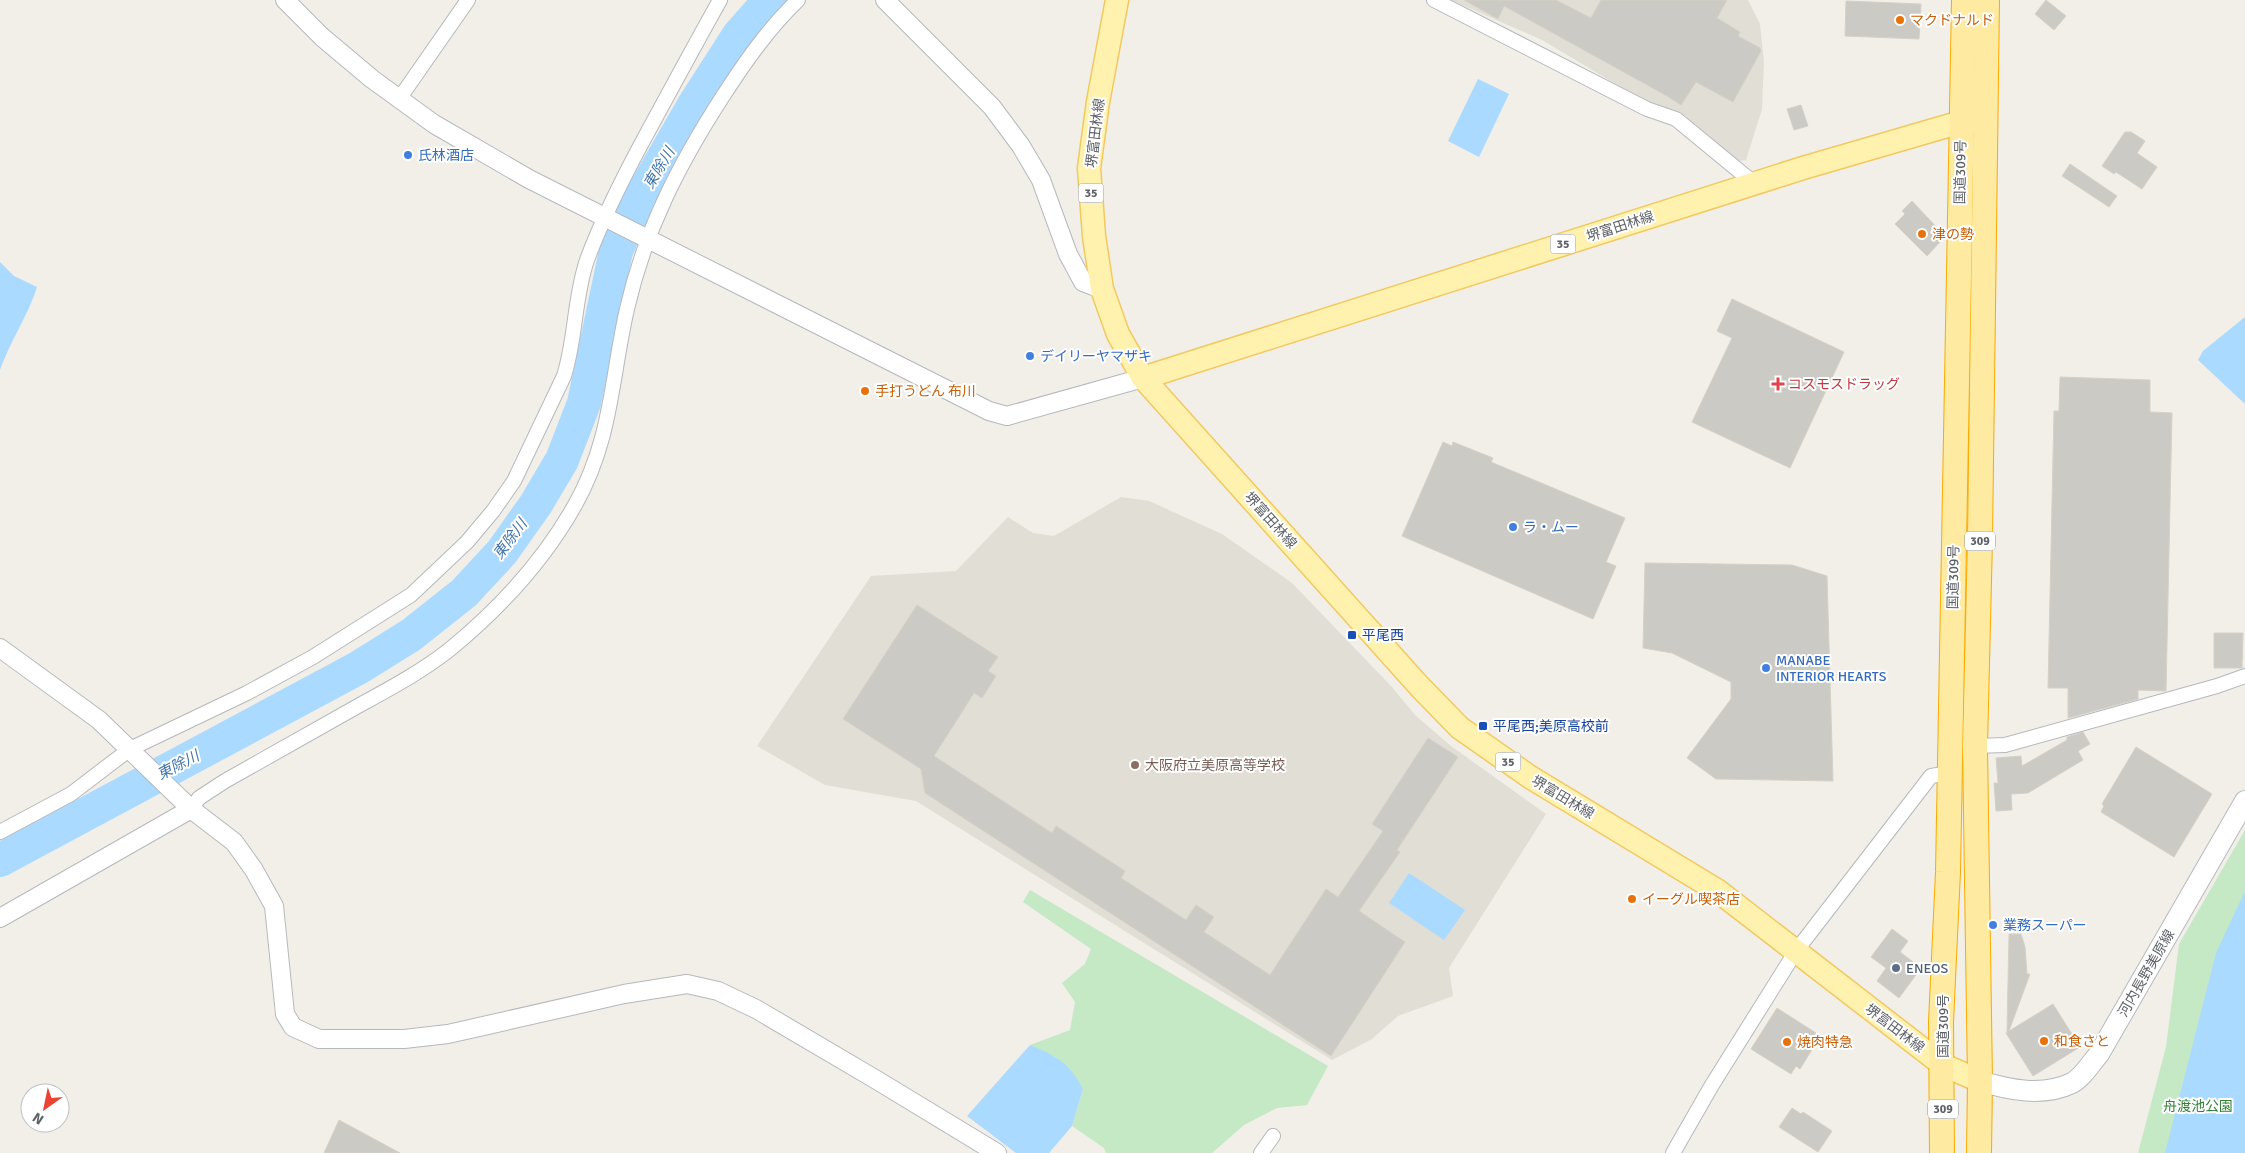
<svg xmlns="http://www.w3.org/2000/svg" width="2245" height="1153" font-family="Signika,'Noto Sans JP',sans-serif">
<rect width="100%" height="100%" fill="#f1efe8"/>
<g fill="#e1ded6">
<path d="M1451,0H1748L1760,24L1764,62L1762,109L1746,160L1739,161L1680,112L1641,99L1542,40Z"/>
<path d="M1121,497L1149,501L1222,534L1292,583L1392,687L1415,715L1451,746L1546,814L1449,968L1453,996L1398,1016L1372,1039L1332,1060L916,801L825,785L757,746L871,576L956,571L1008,517L1033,533L1054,536Z"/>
</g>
<g fill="#c5e8c5">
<path d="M2245,830V1153H2138L2166,1047L2179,944Z"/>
<path d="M1030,890L1328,1066L1307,1105L1277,1108L1244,1125L1212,1153H1106L1104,1148L1072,1126L1083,1089L1057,1058L1030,1045L1070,1030L1075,1002L1062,983L1085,964L1091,949L1023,902Z"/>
</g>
<g fill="#aadaff">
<path d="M1478,79L1509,94L1479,157L1448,141Z"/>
<path d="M0,262L14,276L37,287C28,316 10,341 0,370Z"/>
<path d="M2245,317V404L2198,360L2203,351Z"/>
<path d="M1409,873L1465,910L1444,940L1389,903Z"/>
<path d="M2245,891V1153H2165L2216,953Z"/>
<path d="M1030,1045C1057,1056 1069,1063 1083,1089L1072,1126L1049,1153H1016L967,1116Z"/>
</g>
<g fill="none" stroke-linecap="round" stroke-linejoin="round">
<path stroke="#aadaff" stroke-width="34" d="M0,860L358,668L411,635L464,593L502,552L536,504L562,460L584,403L616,251L635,207L694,105L739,35L770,0"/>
</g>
<g fill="#cccac5" stroke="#d6d1c6">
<path d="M1464,0H1556L1591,18L1601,0H1727L1717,18L1740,32L1738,36L1760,48L1761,51L1733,102L1696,82L1681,105L1667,96L1504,6L1498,19Z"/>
<path d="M2046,0L2066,16L2054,30L2035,14Z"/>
<path d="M1846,1L1921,4L1919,39L1845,36Z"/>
<path d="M1801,105L1808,126L1794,130L1787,109Z"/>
<path d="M2125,132H2131L2145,141L2137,153L2157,167L2142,189L2116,172L2114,174L2102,166Z"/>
<path d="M2070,164L2117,196L2109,207L2062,176Z"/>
<path d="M1912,201L1941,232L1937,237L1941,241L1927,256L1895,224L1905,214L1902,211Z"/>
<path d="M1732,299L1844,352L1790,468L1692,422L1732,338L1717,331Z"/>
<path d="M2060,377L2150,380V412L2172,413L2166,691L2138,690V699L2068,718V688H2048L2054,411H2059Z"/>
<path d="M1443,442L1452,446L1453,442L1493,458L1491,462L1625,518L1606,562L1616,566L1593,619L1402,536Z"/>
<path d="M1645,563L1792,565L1827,576L1833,781L1716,779L1687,758L1731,699V682L1672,653L1643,648Z"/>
<path d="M917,605L998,657L988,671L996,676L982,698L974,693L934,756L1052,833L1056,826L1125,871L1121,878L1186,920L1196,905L1214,917L1204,932L1270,975L1326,889L1338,897L1383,831L1372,824L1428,738L1458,757L1397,850L1400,852L1359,911L1405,942L1331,1056L925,793L921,769L843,719Z"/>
<path d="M2214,633H2243L2242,668H2214Z"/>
<path d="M2083,732L2090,744L2078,751L2083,760L2028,793L2011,794L2012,810L1996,811L1994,783H1998L1996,758L2021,756L2022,766L2067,740V737Z"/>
<path d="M2136,747L2212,794L2174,857L2101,812L2104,806L2102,804Z"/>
<path d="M1892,929L1908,941L1900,952L1921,968L1899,998L1877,981L1886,968L1871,957Z"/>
<path d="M2009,934H2021L2025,947L2027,974H2030L2009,1031L2053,1004L2080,1047L2033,1076L2006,1033L2008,1032H2007Z"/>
<path d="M1777,1008L1816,1033L1809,1045L1813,1048L1800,1069L1796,1066L1791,1074L1751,1049Z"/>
<path d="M1792,1108L1801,1114L1803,1112L1832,1131L1818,1152L1779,1127Z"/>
<path d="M339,1120L400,1153H324Z"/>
</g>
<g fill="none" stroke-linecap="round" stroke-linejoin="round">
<g stroke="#b5b8bc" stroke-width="16">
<g id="minor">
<path d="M1434,0L1647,109L1676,119L1755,184"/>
<path d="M399,99L468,0"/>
<path d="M1975,746L2005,745L2217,686L2245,676"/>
<path d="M191,809L199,798L225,781C269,756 313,731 358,706C389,689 421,672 449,650C498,610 544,560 575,505C612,439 611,379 627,309C645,230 679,164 723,96C745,62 768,29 798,0"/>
<path d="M0,832L71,794L130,749L247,693L313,657L411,595L467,542L493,511L514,481L564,376C576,338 574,298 587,260C601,222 619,186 638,150C665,100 692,50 720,0"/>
<path d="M1261,1153L1273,1136"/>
<path d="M1673,1153L1712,1085L1796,951L1931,776L1950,773"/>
</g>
</g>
<g stroke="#b5b8bc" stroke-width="20">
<g id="tertiary">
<path d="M285,0L322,37L372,79L434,124L529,179L989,411L1007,416L1143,378"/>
<path d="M885,0L992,107L1021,146L1041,180L1068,254L1083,282L1102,289"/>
<path d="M0,648L99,720L191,809L234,842L254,870L274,906L285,1014L293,1027L319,1039H404L448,1034L624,994L687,984L718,991L756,1009L875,1079L997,1153"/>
<path d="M0,918L191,809"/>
</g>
</g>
<g stroke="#b6babf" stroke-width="22">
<path id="secondary" d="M1980,1081C2009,1090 2043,1097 2072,1083C2082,1078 2092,1062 2099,1054L2245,801"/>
</g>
<g stroke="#f2c960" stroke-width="25">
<g id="primary">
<path d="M1117,0L1098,102L1089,168L1094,236L1102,289L1118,334L1143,378L1420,687L1460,728L1530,777L1718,891L1943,1065L1980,1081"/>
<path d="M1143,378L1803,168L1961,122L1979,121"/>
</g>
</g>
<g stroke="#f9ab00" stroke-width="26">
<g id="trunk">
<path d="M1942,1153L1941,1022L1948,872L1964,0"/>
<path d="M1979,1153L1980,1081L1975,746L1980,539L1987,0"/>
</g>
</g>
<use href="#minor" stroke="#fff" stroke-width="14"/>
<use href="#tertiary" stroke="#fff" stroke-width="18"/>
<use href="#secondary" stroke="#fff" stroke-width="20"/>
<use href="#primary" stroke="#fff2af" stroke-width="22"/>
<use href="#trunk" stroke="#feeaa1" stroke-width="24"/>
</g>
<g fill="#e8710a" stroke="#fff" stroke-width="2">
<circle cx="1900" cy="20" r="5"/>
<circle cx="1922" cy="234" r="5"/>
<circle cx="865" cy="391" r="5"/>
<circle cx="1632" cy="899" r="5"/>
<circle cx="2044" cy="1041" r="5"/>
<circle cx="1787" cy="1042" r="5"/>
</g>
<g fill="#3f7fe0" stroke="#fff" stroke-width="2">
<circle cx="408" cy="155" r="5"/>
<circle cx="1030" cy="356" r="5"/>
<circle cx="1513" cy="527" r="5"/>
<circle cx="1766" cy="668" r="5"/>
<circle cx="1993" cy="925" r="5"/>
</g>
<path fill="#e0444e" stroke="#fff" stroke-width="2" d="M1775.5 376.5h5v5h5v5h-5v5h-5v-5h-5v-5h5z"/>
<g fill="#1a4fb4" stroke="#fff" stroke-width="2">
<rect x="1347" y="630" width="10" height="10" rx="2.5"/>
<rect x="1478" y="721" width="10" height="10" rx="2.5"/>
</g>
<circle fill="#8d6e63" stroke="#fff" stroke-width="2" cx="1135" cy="765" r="5"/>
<circle fill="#5c6f8a" stroke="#fff" stroke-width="2" cx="1896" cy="968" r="5"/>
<g text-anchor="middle" stroke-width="4" stroke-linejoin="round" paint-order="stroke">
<g fill="#fff" stroke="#8f9295" stroke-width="1">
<rect x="1078.5" y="183.5" width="25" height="19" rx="4"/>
<rect x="1550.5" y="234.5" width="25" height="19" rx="4"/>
<rect x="1965" y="531.5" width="30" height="19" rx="4"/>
<rect x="1495.5" y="752.5" width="25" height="19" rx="4"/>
<rect x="1928" y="1099.5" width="30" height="19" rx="4"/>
</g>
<g font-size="12" font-weight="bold" fill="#5f6368">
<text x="1091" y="197">35</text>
<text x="1563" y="248">35</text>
<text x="1980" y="545">309</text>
<text x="1508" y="766">35</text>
<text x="1943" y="1113">309</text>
</g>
<g font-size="14" fill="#c56008" stroke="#fff" text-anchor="start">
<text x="1910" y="25">マクドナルド</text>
<text x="1932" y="239">津の勢</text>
<text x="875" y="396">手打うどん 布川</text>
<text x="1642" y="904">イーグル喫茶店</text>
<text x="2054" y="1046">和食さと</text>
<text x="1797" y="1047">焼肉特急</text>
</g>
<g font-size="14" fill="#5f6368" stroke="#fff">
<text transform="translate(1095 133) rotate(-83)" y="5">堺富田林線</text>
<text transform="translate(1960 172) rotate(-89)" y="5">国道309号</text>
<text transform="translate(1620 226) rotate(-18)" y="5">堺富田林線</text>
<text transform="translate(1271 520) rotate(48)" y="5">堺富田林線</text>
<text transform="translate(1953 577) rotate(-89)" y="5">国道309号</text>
<text transform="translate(1563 797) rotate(31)" y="5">堺富田林線</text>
<text transform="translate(2146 973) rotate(-60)" y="5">河内長野美原線</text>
<text transform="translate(1943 1026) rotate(-90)" y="5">国道309号</text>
<text transform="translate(1895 1028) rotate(37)" y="5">堺富田林線</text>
</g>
<g font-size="14" fill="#366cbe" stroke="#fff" text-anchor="start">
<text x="418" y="160">氏林酒店</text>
<text x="1040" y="361">デイリーヤマザキ</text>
<text x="1523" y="532">ラ・ムー</text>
<text x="1776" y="665">MANABE<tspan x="1776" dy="16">INTERIOR HEARTS</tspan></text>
<text x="2003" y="930">業務スーパー</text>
</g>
<g font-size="14" fill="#be3a42" stroke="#fff" text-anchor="start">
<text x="1788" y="389">コスモスドラッグ</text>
</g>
<g font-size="14" fill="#164399" stroke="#fff" text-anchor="start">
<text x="1362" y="640">平尾西</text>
<text x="1493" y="731">平尾西;美原高校前</text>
</g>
<g font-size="14" fill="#785e54" stroke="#fff" text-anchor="start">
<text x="1145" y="770">大阪府立美原高等学校</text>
</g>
<g font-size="14" fill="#4e5e75" stroke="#fff" text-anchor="start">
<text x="1906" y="973">ENEOS</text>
</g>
<g font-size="14" fill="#348238" stroke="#fff">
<text x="2198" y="1111">舟渡池公園</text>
</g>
<g font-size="15" font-style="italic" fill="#4174aa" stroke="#fff">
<text transform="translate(659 168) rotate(-59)" y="5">東除川</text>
<text transform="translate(510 539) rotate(-53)" y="5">東除川</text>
<text transform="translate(178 765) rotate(-28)" y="5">東除川</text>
</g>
</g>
<g transform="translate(45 1108) rotate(213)"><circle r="24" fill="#ffffff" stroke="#bfc1c3"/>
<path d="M0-4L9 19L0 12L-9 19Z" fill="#ea4335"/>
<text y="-8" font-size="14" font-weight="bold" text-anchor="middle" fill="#5f6368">N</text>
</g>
</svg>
